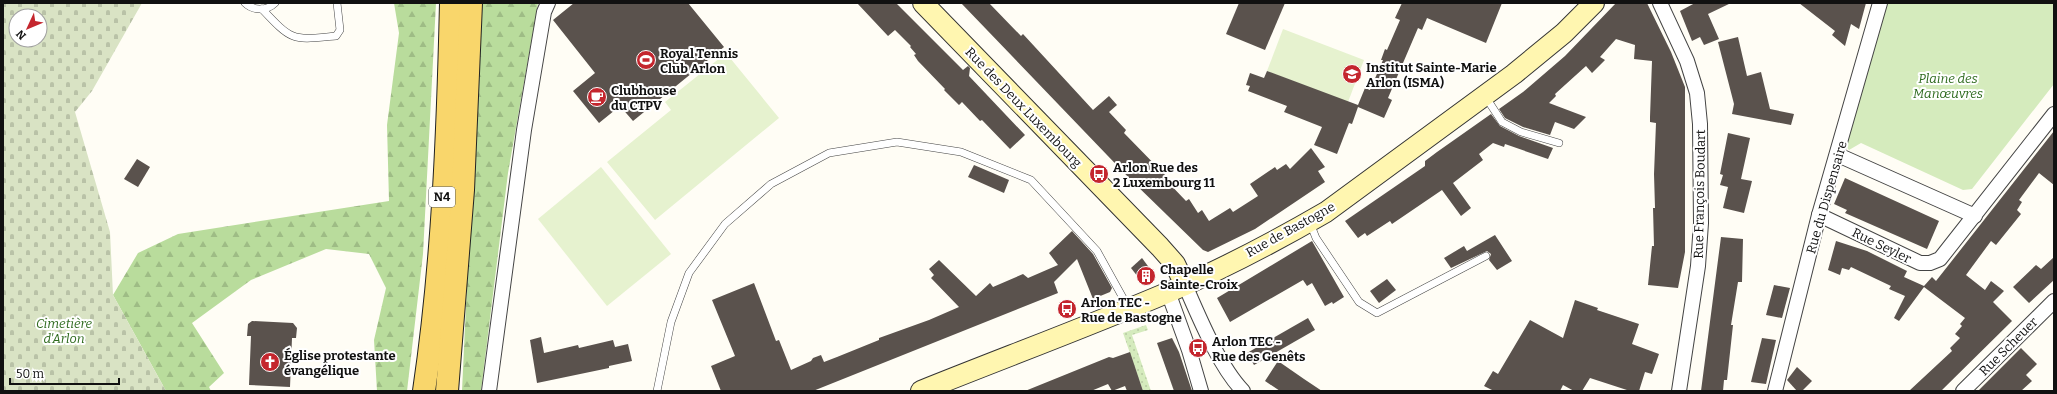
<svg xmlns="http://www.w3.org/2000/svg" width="2057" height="394" font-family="Bitter,serif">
<defs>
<pattern id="grass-dots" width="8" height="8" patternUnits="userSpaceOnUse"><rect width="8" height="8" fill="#d5ebbd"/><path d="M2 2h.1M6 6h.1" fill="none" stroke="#b6c8a1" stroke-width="1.8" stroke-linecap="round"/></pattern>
<pattern id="forest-firs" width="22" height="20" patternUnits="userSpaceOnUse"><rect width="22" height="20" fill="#b9dc9c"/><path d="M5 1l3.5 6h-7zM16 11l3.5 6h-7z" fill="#9ebc85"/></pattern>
<pattern id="cemetery-stones" width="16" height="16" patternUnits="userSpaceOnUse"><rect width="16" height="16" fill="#d9e3c4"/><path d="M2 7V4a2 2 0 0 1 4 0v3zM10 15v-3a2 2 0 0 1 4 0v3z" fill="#b9c2a7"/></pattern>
</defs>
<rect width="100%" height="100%" fill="#fffdf5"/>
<path fill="url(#grass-dots)" d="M1146,325L1148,330L1132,335L1151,391H1143L1123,333Z"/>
<g fill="url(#forest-firs)">
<path d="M394,3H436L423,254L407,391H377L374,340L386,288L369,254L326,249L251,280L192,323L224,373L209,387L211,391H166L113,295L138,253L178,234L389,201L387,125L399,33Z"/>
<path d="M480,3H538L508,173L481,391H462Z"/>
</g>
<path fill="url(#cemetery-stones)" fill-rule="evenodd" d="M3,3H142L92,91L75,112L110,232L113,295L166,391H3ZM16,16H40V40H16Z"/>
<path fill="#d5ebbd" d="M1886,3H2054V84L1972,189L1963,190L1861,143L1849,150L1846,146Z"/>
<g fill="#e6f2cf">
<path d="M1283,29L1364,60L1348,102L1267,71Z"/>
<path d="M726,53L779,118L655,220L607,162L671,110L665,102Z"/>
<path d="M601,167L671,254L607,306L538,219Z"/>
</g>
<g fill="#5a524d">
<path d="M574,3H688L724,47L633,121L620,106L599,123L573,91L595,73L553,20Z"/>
<path d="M857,3H896L963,70L968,66L970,68L969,76L1025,135L1010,149L982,120L980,121L962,102L959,105L944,90L945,89L918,61L914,55L916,54L910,47L911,46L895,30L888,36Z"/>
<path d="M961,3H989L1021,36L1023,34L1093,110L1109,96L1117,105L1109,112L1126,130L1124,133L1166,176L1164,178L1186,201L1189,199L1198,213L1202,210L1209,221L1230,208L1233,212L1258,196L1250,184L1275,167L1277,170L1286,164L1290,169L1311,148L1325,167L1318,171L1325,182L1255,229L1208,252L1203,250L1131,180Z"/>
<path d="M1239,3H1285L1265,50L1226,34Z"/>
<path d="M1402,3H1502L1486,43L1427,18L1422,30L1418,28L1388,98L1392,100L1384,118L1358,107L1352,124L1349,123L1337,154L1314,145L1322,127L1284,112L1287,106L1248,91L1250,86L1246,85L1250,73L1264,78L1267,71L1358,105L1365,88L1370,90L1383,60H1381L1385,49L1387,50L1400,20L1395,18Z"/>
<path d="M1616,3H1647L1671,52L1685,87V252L1678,288L1648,285L1652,246H1654L1653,208H1655L1654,174L1656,123L1650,122V117L1652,61L1634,59L1635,45L1616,39L1600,57L1605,60L1592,73L1586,66L1555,94L1556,96L1549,103L1586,117L1574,129L1555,122L1550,135L1523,127L1505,118L1499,109L1523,92L1565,56Z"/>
<path d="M1695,3H1731L1708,14L1719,39L1704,45L1700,37L1692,41L1680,11Z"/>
<path d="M1799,3H1866L1859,29L1851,24L1845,46L1832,35L1835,31Z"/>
<path d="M1738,37L1747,76L1761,72L1770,109L1794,114L1791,125L1732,114L1734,104L1718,42Z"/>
<path d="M1491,114L1500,126L1519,136L1553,148L1548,159L1505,144L1504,147L1493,143L1479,154L1483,160L1453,183L1471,208L1461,216L1442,190L1392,224L1390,221L1367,236L1365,233L1358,238L1345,221L1425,166V161L1437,152Z"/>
<path d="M2054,131V185L2039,173L2019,200L2022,202L2017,210L2021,214L1996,245L1991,241L1966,275L1985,290L1991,281L2004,291L1993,302L2012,321L1941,391H1909L1952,351L1950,348L1960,338L1955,334L1962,326L1960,324L1965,318L1924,287L1899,321L1894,318L1905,296L1889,289L1891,286L1851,267L1849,270L1842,268L1840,275L1828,270L1836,241L1867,251L1907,271L1904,277L1924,286L1932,277L1936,281Z"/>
<path d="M1728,133L1750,138L1741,179L1752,181L1744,213L1723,208L1728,187L1720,185L1723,175L1720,174Z"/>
<path d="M137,159L150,167L138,187L124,179Z"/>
<path d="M974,165L1009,180L1004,193L968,177Z"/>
<path d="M1845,178L1939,221L1927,249L1845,213L1847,210L1834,204Z"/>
<path d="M1072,231L1093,254L1112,288L1110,292L1093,299L1077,259L1054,282L1058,293L813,391H721L711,366L735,356L712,300L754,283L776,341L779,340L791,370L811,361L813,358L821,355L824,362L837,357L879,340V338L929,320L959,307L931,278L934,275L929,269L939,260L976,296L990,283L993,287L1023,274L1028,278L1058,265L1049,253Z"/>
<path d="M1495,235L1512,261L1497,270L1489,260L1491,254L1487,251L1451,268L1444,258L1464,246L1467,251Z"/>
<path d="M1721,237L1743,239L1742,282H1738L1731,325H1733L1727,380H1724L1723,391H1701Z"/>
<path d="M1312,241L1344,297L1333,304L1332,302L1325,306L1312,283L1307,286L1303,280L1230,322L1217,298Z"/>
<path d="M2054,257V280L2029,303L2013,287L2036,265L2041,269Z"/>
<path d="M1142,258L1156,277L1145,286L1131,268Z"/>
<path d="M1387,279L1396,290L1379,303L1370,291Z"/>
<path d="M1774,285L1790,288L1782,318L1766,315Z"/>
<path d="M1575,300L1598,308L1597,310L1639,324L1632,344L1659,354L1652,374L1645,372L1639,391H1630L1590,378L1582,391H1574L1563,385L1560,391H1494L1484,386L1493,371L1498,374L1530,320L1563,338Z"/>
<path d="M1308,318L1315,330L1254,365L1247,353Z"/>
<path d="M252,321L293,323L297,328L296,338H292L290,387L249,385L251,336H247L248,324Z"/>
<path d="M541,337L544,353L578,345L579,348L613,340L615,347L628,344L632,361L609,366V368L537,383L530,340Z"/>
<path d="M1172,338L1179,352L1192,391H1174L1157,343Z"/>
<path d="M1762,338L1776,340L1766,384L1751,382Z"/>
<path d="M2021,348L2037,364L2026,375L2032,381L2021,391H1978Z"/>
<path d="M1130,352L1143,391H1127L1125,386L1112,391L1108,384L1091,391H1025L1109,357L1113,358Z"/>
<path d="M1278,361L1304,379L1322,391H1280L1265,381Z"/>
<path d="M1797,367L1812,381L1802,391H1797L1787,380Z"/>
</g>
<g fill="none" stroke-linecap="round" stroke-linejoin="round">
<g stroke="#444" stroke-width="8">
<g id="lane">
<path d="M245,3C253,11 267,11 275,3"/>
<path d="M262,9C293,42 292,40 336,36L340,30L337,3"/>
<path d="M1485,96L1502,122L1521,132L1559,143"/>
<path d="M1310,223L1316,238L1359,302L1377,313L1486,256"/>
<path d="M657,391L671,322L689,273L725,224L771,184L829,153L897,142L961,152L1031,180L1097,251L1128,307"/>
</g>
</g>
<g stroke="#444" stroke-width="16">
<g id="street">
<path d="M1660,3L1687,61L1697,93L1700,124L1701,223L1698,266L1679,391"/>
<path d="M1838,155L1975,216"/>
<path d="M1819,215L1920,263H1930L1940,259L2054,114"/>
<path d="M1185,285C1199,317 1219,366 1243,391"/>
<path d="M1168,292L1189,350L1201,391"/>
<path d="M489,391L524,130L544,12L548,3"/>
<path d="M1775,391L1819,215L1880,3"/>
<path d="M1963,391L2054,301"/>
</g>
</g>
<g stroke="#333" stroke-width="22">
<g id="secondary">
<path d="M923,3L1160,247L1175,264L1185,285"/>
<path d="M921,391C1003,358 1087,327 1169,292C1223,269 1276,241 1326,212L1514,74L1564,33L1594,3"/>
</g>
</g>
<g stroke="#222" stroke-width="24">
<g id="primary">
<path d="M424,391C443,263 448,132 451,3"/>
<path d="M447,391L463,190L471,3"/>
</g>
</g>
<use href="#lane" stroke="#fff" stroke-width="7"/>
<use href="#street" stroke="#fff" stroke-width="14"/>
<use href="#secondary" stroke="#fff6b0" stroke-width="20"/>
<use href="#primary" stroke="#f9d66b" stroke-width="22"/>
</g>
<defs>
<g id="stadium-disc" transform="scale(1)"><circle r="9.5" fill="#c4262e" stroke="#fff"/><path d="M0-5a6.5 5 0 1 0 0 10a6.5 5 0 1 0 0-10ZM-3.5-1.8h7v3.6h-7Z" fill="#fff"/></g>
<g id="school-disc" transform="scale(1)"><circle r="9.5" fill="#c4262e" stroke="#fff"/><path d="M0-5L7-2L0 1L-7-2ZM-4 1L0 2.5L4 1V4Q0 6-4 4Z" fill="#fff"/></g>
<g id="cafe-disc" transform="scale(1)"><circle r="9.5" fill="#c4262e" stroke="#fff"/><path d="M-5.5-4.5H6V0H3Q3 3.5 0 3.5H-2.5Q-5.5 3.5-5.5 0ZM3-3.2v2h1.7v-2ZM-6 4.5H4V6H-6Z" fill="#fff"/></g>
<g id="bus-disc" transform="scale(1)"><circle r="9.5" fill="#c4262e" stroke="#fff"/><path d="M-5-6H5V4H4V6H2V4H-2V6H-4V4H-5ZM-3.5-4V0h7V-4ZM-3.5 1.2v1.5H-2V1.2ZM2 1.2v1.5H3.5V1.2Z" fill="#fff"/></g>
<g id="building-disc" transform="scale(1)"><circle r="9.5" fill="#c4262e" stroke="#fff"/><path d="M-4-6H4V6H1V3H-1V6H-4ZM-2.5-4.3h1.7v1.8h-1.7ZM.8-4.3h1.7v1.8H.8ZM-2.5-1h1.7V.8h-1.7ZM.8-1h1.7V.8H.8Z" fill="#fff"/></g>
<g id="church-disc" transform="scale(1)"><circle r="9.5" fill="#c4262e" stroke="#fff"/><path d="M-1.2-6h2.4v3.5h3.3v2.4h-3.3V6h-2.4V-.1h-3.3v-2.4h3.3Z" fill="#fff"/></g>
</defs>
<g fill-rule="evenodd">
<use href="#stadium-disc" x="646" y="60"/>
<use href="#school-disc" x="1352" y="74"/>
<use href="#cafe-disc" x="597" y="97"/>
<use href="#bus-disc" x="1099" y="174"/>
<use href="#building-disc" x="1146" y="276"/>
<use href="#bus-disc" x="1067" y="309"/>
<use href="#bus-disc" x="1198" y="348"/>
<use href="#church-disc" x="270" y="362"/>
</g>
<g text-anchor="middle" stroke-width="4" stroke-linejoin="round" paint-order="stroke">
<rect fill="#fff" stroke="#585858" stroke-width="1" x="429" y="187" width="26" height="20" rx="3"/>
<g font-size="12" font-weight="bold" fill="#111">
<text x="442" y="201">N4</text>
</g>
<g font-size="13" font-weight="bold" fill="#111" stroke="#fff" text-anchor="start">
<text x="660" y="58">Royal Tennis<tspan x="660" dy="15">Club Arlon</tspan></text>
<text x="1366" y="72">Institut Sainte-Marie<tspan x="1366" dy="15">Arlon (ISMA)</tspan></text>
<text x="611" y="95">Clubhouse<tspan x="611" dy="15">du CTPV</tspan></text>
<text x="1113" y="172">Arlon Rue des<tspan x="1113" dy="15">2 Luxembourg 11</tspan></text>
<text x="1160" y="274">Chapelle<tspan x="1160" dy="15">Sainte-Croix</tspan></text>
<text x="1081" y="307">Arlon TEC -<tspan x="1081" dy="15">Rue de Bastogne</tspan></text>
<text x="1212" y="346">Arlon TEC -<tspan x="1212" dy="15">Rue des Genêts</tspan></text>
<text x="284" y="360">Église protestante<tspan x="284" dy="15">évangélique</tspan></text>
</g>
<g font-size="13" font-style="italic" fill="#2f6b1f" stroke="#fff">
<text x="1948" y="83">Plaine des<tspan x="1948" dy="15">Manœuvres</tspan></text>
<text x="64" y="328">Cimetière<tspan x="64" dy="15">d'Arlon</tspan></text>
</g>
<g font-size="13" fill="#111" stroke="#fff">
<text transform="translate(1024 107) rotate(46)" y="5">Rue des Deux Luxembourg</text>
<text transform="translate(1699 194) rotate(-89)" y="5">Rue François Boudart</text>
<text transform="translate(1826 197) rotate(-74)" y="5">Rue du Dispensaire</text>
<text transform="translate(1290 229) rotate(-29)" y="5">Rue de Bastogne</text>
<text transform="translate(1882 245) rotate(26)" y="5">Rue Seyler</text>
<text transform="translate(2008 346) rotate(-45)" y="5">Rue Scheuer</text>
</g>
</g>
<rect width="2057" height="394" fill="none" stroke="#111111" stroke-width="8"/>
<g transform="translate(28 28) rotate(226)"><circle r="19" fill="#ffffff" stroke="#a0a0a0"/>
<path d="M0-3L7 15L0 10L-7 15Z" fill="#c4262e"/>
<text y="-6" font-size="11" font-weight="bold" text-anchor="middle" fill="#111111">N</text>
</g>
<path d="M10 378v6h109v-6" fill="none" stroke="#111111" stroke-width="2"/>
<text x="16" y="378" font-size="12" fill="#111111" stroke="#ffffff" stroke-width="3" paint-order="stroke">50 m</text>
</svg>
